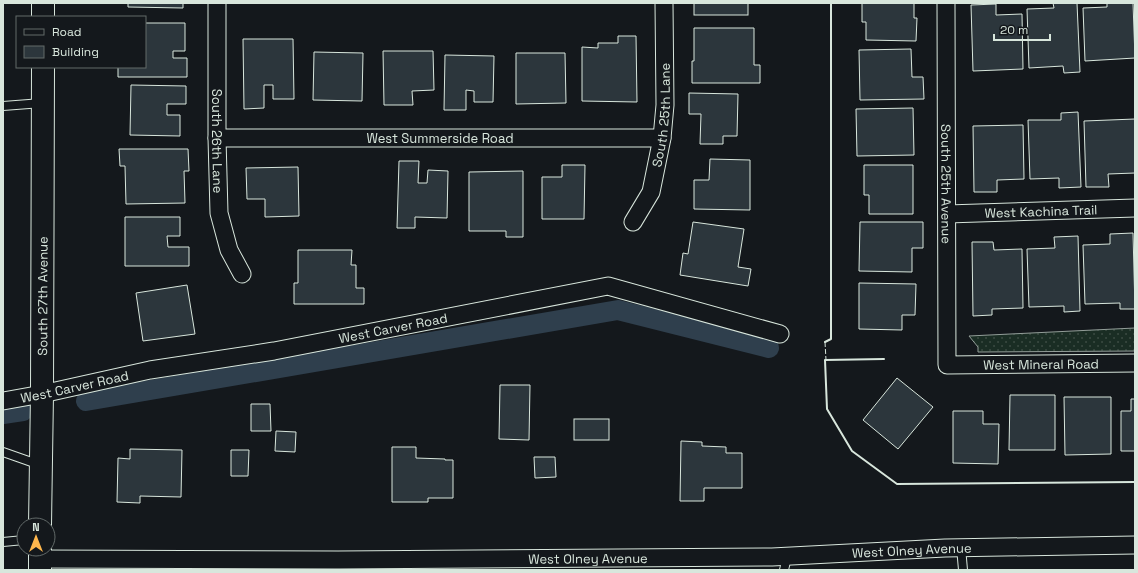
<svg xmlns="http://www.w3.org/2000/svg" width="1138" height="573" font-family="'Space Grotesk',sans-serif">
<defs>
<pattern id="grass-dots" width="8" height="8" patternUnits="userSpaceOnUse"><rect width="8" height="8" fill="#1a2d24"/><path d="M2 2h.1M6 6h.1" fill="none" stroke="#3b4b43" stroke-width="1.8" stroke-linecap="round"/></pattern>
</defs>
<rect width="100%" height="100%" fill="#14181c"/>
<path fill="url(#grass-dots)" stroke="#939e99" d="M1135,328V351L978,352V347L969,336Z"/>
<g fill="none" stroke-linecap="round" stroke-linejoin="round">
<g stroke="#2f3f4d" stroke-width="20">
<path d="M86,401L618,310L769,348"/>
<path d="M3,414L23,411"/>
</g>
</g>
<g fill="#2c363c" stroke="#d8e6dc">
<path d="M128,3H183V8L128,7Z"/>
<rect x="694" y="3" width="54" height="12"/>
<path d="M862,3H914V18H917L916,41L866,40V22H862Z"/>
<path d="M1053,3H1077L1080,72L1064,73L1063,66L1029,68L1027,9L1054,8Z"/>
<path d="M1107,3H1133L1135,58L1085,61L1083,8L1107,7Z"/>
<path d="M996,4V15L1022,14L1023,69L973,71L971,5Z"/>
<path d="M145,23H185V51H173V58H187V77H118V67H145Z"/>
<path d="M694,28H754V65H760V83H692V61H694Z"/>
<path d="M618,36H636L637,102L582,101V47L598,48V43H618Z"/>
<path d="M243,39H293L294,99H273V85H264V108L244,109Z"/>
<path d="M911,49L912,77H923L924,99L860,100L859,50Z"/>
<path d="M383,51H433L434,90L412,91L413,105H384Z"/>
<path d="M314,52L363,53L362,101L313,100Z"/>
<path d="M516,53H565L566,103L516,104Z"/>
<path d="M445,55L494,56L493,102H474V91L466,90V110H444Z"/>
<path d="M131,85L186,86V104H167V115H180V136L130,135Z"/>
<path d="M689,93L738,94L737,136H723V144H700L701,114H689Z"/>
<path d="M913,108L914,155L857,156L856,109Z"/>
<path d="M1078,112L1081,187L1059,188V178L1030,179L1028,120H1061V113Z"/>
<path d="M1135,119V173L1108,174L1109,187H1086L1084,121Z"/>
<path d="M1023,125L1024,179L997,180V192H974L973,126Z"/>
<path d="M119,149H188L189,171H184L185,203L126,204L125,166H120Z"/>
<path d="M710,159L750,160V210L694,209V180H709Z"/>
<path d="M399,161H419L418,183H427L428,170L448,171L447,218L415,217V228H397Z"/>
<path d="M562,165H585L584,219H542V177H562Z"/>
<path d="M864,165H913V214H869V195H864Z"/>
<path d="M298,167L299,216L265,217V199H247L246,168Z"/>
<path d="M523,171V237H506V231H469V172Z"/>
<path d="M125,217H180V236H167L168,247H189V266H125Z"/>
<path d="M693,222L744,229L738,267L751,269L748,286L680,275L683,253L688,254Z"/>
<path d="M860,222H923V248H912V272L859,271Z"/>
<path d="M1133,233L1135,309H1120V303L1085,304L1083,245L1110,244V234Z"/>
<path d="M1078,236L1080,311L1064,312V306L1029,307L1027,249L1055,248L1054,237Z"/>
<path d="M972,242H993L994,250L1022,249L1023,308L992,309V315L973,316Z"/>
<path d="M298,250H352L351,265H356V288H364V304H294V283H298Z"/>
<path d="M859,283L916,284L915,315H902V330L859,329Z"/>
<path d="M187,285L195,334L143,341L136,293Z"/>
<path d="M897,378L933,407L898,449L863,420Z"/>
<path d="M500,385H530L529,440L499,439Z"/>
<path d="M1010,395H1055V450H1009Z"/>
<path d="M1064,397H1111V454L1065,455Z"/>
<path d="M1131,399H1135V451H1121V411H1131Z"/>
<path d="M251,404H270L271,431H251Z"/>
<path d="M953,411H983V424H999L998,464L953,463Z"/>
<rect x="574" y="419" width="35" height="21"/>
<path d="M276,431L296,432L295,452L275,451Z"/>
<path d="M681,441L702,442V446L726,447V453H742V488H704V501H680Z"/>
<path d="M392,447H416V458L445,459V460H453V498H428V502H392Z"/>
<path d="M130,449L182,450L181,497L140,496V503L117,502L118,458L130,459Z"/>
<path d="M231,450H249L248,476H231Z"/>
<path d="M534,457H555L556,477L535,478Z"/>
</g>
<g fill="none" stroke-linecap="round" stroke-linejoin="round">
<g stroke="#d8e6dc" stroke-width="10">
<g id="lane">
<path d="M3,106L42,103"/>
<path d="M3,452L40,465"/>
<path d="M3,542L24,540"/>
<path d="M961,547L963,570"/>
<path d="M784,570L787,557"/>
</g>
</g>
<g stroke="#d8e6dc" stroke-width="19">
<g id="street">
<path id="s1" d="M217,3V138L219,213L229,250L242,274"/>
<path id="s2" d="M946,3L947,365L1135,363"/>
<path id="s3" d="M217,138H662"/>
<path id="s4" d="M947,214L1135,208"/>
<path id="s5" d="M633,222L651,192L662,138L665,105L664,3"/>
<path id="s6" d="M3,401L42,394L150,370L274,351L608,286L780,334"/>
<path id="s7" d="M40,559L338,560L772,557L945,548L1135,545"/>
</g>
</g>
<g stroke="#d8e6dc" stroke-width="24">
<g id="secondary">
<path d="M43,17V3"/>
<path id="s8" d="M40,525L42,394L43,67"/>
<path d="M40,549V570"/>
</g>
</g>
<use href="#lane" stroke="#14181c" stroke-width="8"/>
<use href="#street" stroke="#14181c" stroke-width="17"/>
<use href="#secondary" stroke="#14181c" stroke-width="22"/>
<path stroke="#d8e6dc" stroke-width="1" stroke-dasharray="5 2" stroke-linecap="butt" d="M825,342L826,360"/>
<g stroke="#d8e6dc" stroke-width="2">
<path d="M825,342L831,339V3"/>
<path d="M884,359L825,360L827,409L852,451L897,484L1135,482"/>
</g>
</g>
<g text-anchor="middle" stroke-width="3" stroke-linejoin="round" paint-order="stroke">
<g font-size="13" fill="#d8e6dc" stroke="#14181c">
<text dy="5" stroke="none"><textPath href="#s5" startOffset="113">South 25th Lane</textPath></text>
<text dy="5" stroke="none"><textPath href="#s3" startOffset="223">West Summerside Road</textPath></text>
<text dy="5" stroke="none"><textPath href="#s1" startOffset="138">South 26th Lane</textPath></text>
<text dy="5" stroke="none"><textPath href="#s2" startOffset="181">South 25th Avenue</textPath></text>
<text dy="5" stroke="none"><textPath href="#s4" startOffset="94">West Kachina Trail</textPath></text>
<text dy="5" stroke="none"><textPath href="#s8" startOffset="229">South 27th Avenue</textPath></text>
<text dy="5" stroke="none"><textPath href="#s6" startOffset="397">West Carver Road</textPath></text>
<text dy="5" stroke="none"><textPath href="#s2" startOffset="456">West Mineral Road</textPath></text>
<text dy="5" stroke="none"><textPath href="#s6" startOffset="73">West Carver Road</textPath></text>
<text dy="5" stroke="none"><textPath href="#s7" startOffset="872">West Olney Avenue</textPath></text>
<text dy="5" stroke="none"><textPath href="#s7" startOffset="548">West Olney Avenue</textPath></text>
</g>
</g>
<rect width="1138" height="573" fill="none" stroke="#d8e6dc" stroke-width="8"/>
<rect x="16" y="16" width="130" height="52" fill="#14181c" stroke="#626a69"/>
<rect x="24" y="29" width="20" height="6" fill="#14181c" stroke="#626a69"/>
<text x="52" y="36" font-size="12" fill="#d8e6dc">Road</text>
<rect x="24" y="46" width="20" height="12" fill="#2c363c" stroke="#626a69"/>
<text x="52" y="56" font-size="12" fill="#d8e6dc">Building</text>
<g transform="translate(36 537)"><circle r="19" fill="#14181c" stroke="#626a69"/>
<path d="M0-3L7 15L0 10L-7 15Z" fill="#ffb74d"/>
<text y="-6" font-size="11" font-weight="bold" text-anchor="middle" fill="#d8e6dc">N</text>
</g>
<path d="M994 34v6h56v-6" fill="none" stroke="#d8e6dc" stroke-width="2"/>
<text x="1000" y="34" font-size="12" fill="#d8e6dc" stroke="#14181c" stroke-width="3" paint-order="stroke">20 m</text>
</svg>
